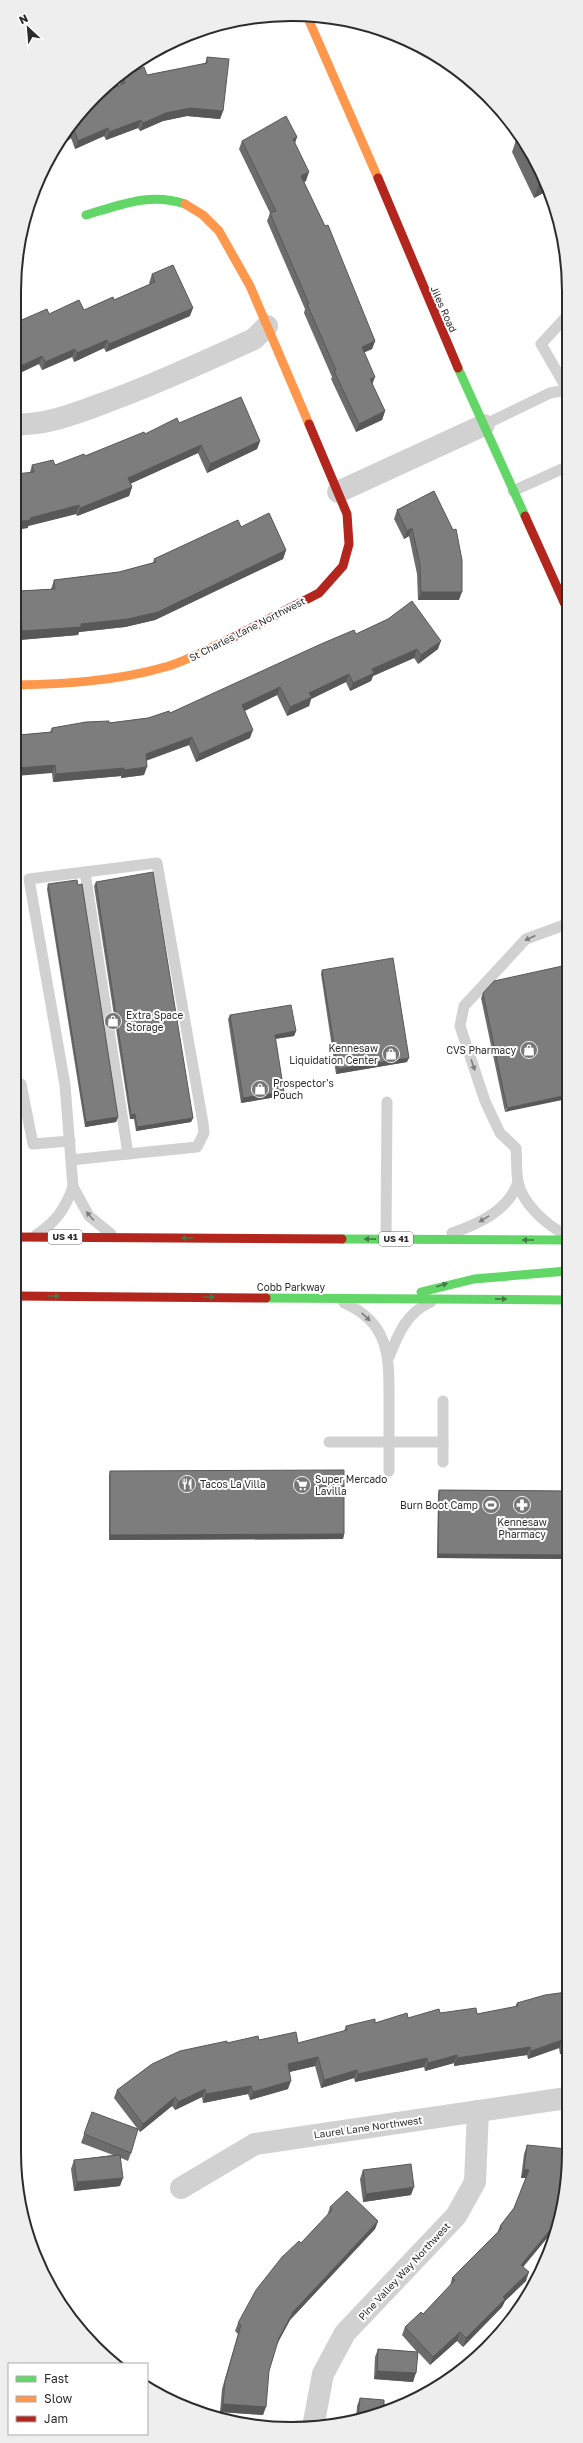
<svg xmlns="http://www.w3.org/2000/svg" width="583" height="2443" font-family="'Golos Text',sans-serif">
<rect width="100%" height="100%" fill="#fff"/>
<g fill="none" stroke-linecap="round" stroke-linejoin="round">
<g stroke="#d1d1d1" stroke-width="11">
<path d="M567,389L541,344L567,316"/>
<path d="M484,425L550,393L567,390"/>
<path d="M513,491L564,468L567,473"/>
<path d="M85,872L157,863L203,1123L204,1133L197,1147L128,1154"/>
<path d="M21,1084L33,1144L70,1141"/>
<path d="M71,1160L128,1154L85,872L29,879L65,1085L73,1187L89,1216L111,1234"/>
<path d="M452,1233C479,1224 509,1210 518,1182"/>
<path d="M36,1235C56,1222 65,1209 73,1187"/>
<path d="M567,1236C547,1225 523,1205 518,1182C516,1171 517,1159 516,1148L500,1133L485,1101L460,1026L464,1006L526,939L567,924"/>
<path d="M386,1239L387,1102"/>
<path d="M344,1303C391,1323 389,1359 389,1403C389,1426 389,1448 389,1471"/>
<path d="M389,1357C398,1334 407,1312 431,1302"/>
<path d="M443,1401V1462"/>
<path d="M329,1442H443"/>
</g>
<g stroke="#d1d1d1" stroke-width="22">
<path d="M16,424C42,426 70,415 93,407C149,387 201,363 254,339L267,326"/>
<path d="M338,492L484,425"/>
<path d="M181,2188L255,2144L567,2098"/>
<path d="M313,2427L323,2374L345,2333L456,2216L475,2182L478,2111"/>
</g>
<g stroke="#63d668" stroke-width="9">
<path d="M86,215C120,205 150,192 185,204"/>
<path d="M458,368L525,516"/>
<path d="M342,1239L567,1240"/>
<path d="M421,1292L474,1279L567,1271"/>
<path d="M266,1298L567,1300"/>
</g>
<g stroke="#ff974d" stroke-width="9">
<path d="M307,16L378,178"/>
<path d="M185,204L203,215L219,231L250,286L309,424"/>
<path d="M16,685C65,684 117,681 165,667C187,661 209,648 230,639"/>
</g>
<g stroke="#b3261e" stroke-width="9">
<path d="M378,178L458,368"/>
<path d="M525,516L567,609"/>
<path d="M230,639L319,593L343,566L349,544L347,514L309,424"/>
<path d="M15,1237L342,1239"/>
<path d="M15,1296L266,1298"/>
</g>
</g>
<g fill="#6c6c6c">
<path d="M207,57L223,111L220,119L187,116L163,121L140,131L138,128L106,140L104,136L75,149L71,138L50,155L83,108L120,85L122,77L147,75L205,64Z"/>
<path d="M297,137L295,143L306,181L304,182L375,341L372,349L364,352L372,385L385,411L382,420L356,432L331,379L332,377L304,313L305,309L267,221L270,213L239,149L242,141Z"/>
<path d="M517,137L540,169L547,191L534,198L512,152Z"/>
<path d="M152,274L190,316L106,352L104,348L74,362L72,357L42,370L17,322L49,314L84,310L114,300L150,284L149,283Z"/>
<path d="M179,423L260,441L257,449L207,473L198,453L130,484L132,487L129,496L77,516L76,514L28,526V528L30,472L32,465H55L85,456L145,434Z"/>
<path d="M434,491L459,600H418L417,574L409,536L404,539L394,519L397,510Z"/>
<path d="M241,527L286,550L283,559L155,620L125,627L79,632L78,635L19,640L16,599L20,591L51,589L54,580L119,572L153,563L154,559Z"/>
<path d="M356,634L438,649L418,664L414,658L373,676L371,681L350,691L346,682L311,699L309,706L287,716L277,695L245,711L250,738L196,762L189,745L146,760L144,775L121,778V776L53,782L52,773L17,739L19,735L50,732L52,728L109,723L148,718L170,713Z"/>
<path d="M96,882L193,1118L191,1122L136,1131L134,1119H130L94,886Z"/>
<path d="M48,884L118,1117L116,1122L85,1127L47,889Z"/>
<path d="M567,965L505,1112L481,998L483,993Z"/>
<path d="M322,970L407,1062L336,1074L321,974Z"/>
<path d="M230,1015L296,1031L294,1036L275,1039L284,1092L282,1096L241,1103L228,1019Z"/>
<path d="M110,1471L344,1534L343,1539L109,1540V1475Z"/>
<path d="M439,1490L567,1491V1559L437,1558L438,1494Z"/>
<path d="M567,1992V2053L560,2054L559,2048L528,2059L527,2055L454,2066V2063L425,2071L424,2067L355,2082L354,2078L321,2088L315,2066L289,2072L288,2089L250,2100L248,2094L203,2103L202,2097L175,2110L172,2106L140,2132L114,2098L117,2090L227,2043L259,2040L298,2043L344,2031L346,2026L375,2023L440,2013L477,2014L515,2007L517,2003Z"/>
<path d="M92,2112L131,2153L128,2161L121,2158L120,2186L74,2191L71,2169L74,2160L113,2155L81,2143Z"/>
<path d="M527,2145L567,2188L558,2226H557L523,2267L526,2281L505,2301L502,2307L463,2347L457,2341L430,2365L418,2352L413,2382L374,2379L375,2357L378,2349L417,2352L402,2335L405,2327L423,2314L450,2286L452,2278L497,2233L500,2226L514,2208L526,2178H521L524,2154Z"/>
<path d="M363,2170L411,2195L363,2202L360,2179Z"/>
<path d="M330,2207L378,2221L375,2229L290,2320L277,2344L269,2371L263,2415L220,2412L222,2389L238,2334L235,2331L238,2323L301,2243L327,2216Z"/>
<path d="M360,2398L384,2405L380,2414L356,2420L357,2406Z"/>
</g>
<g fill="#585858">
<path d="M190,108L223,111L220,119L187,116L163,121L140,131L143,123L166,113Z"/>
<path d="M141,120L138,128L106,140L109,132Z"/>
<path d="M108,128L104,136L75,149L78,141Z"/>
<path d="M74,130L71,138L50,155L59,142Z"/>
<path d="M297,137L294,145L293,139Z"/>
<path d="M309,172L306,181L298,184L301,176Z"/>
<path d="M544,180L547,191L534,198L539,183Z"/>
<path d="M193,308L190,316L106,352L109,344Z"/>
<path d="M107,340L104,348L74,362L77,353Z"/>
<path d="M375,341L372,349L359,355L362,347Z"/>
<path d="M75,349L72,357L42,370L45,362Z"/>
<path d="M42,356L39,364L16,375V368Z"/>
<path d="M375,377L372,385L370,379Z"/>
<path d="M385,411L382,420L356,432L359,424Z"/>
<path d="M260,441L257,449L207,473L210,464Z"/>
<path d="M201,445L198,453L125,486L128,478Z"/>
<path d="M132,487L129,496L77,516L80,508Z"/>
<path d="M79,505L76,514L28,526V528L16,530V522L30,518Z"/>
<path d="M412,528L409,536L404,539L407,531Z"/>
<path d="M286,550L283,559L155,620L125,627L79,632L78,635L19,640L22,631L81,624Z"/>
<path d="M421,592H462L459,600H418Z"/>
<path d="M441,641L438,649L418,664L421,655Z"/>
<path d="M417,649L414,658L373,676L371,681L350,691L353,683L372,669Z"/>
<path d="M349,674L346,682L311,699L309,706L287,716L290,707L309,693Z"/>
<path d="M280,687L277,695L239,713L242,705Z"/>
<path d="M253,730L250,738L196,762L199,754Z"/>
<path d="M192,737L189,745L143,762L146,754Z"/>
<path d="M55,765L52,773L16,776V768Z"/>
<path d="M147,767L144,775L121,778L124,770Z"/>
<path d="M124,768L121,776L53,782L56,774Z"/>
<path d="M296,1031L294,1036L273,1039L275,1035Z"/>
<path d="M409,1058L407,1062L336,1074L338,1069Z"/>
<path d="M284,1092L282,1096L241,1103L243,1098Z"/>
<path d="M567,1095V1099L505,1112L507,1108Z"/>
<path d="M135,1114L134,1119H130L131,1115Z"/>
<path d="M118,1117L116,1122L85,1127L86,1122Z"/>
<path d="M193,1118L191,1122L136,1131L137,1127Z"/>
<path d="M344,1534L343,1539L109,1540L110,1535Z"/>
<path d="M438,1554L567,1555V1559L437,1558Z"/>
<path d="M562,2040L559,2048L528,2059L531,2051Z"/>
<path d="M563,2045H567V2053L560,2054Z"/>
<path d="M530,2047L527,2055L454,2066L457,2058Z"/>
<path d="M457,2055L454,2063L425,2071L428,2063Z"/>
<path d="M318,2057L315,2066L285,2073L288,2064Z"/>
<path d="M427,2058L424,2067L355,2082L358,2074Z"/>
<path d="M357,2070L354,2078L321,2088L324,2080Z"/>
<path d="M291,2081L288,2089L250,2100L253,2092Z"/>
<path d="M251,2086L248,2094L203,2103L206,2094Z"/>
<path d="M205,2089L202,2097L175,2110L178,2102Z"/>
<path d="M175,2097L172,2106L140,2132L143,2124Z"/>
<path d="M524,2169L529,2170L526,2178H521Z"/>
<path d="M123,2178L120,2186L74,2191L77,2182Z"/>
<path d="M414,2187L411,2195L363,2202L366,2194Z"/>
<path d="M560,2218L557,2226L518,2273L521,2265Z"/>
<path d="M378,2221L375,2229L290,2320L276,2346L279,2338L293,2312Z"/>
<path d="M529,2272L526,2281L505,2301L502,2307L463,2347L466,2338L503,2297Z"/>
<path d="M460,2332L457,2341L430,2365L433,2357Z"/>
<path d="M377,2371L416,2373L413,2382L374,2379Z"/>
<path d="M223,2404L266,2407L263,2415L220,2412Z"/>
</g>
<g fill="#7d7d7d" stroke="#585858">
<path d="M207,57L229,59L223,111L190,108L166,113L143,123L141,120L109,132L108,128L78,141L74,130L59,142L83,108L100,93L125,83L122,77L144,67L147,75L207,63Z"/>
<path d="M286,116L297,137L293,139L309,172L301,176L325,226L328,225L375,341L362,347L375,377L370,379L385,411L359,424L334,371L336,370L307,304H309L270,213L276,211L242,141Z"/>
<path d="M517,137L540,169L544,180L539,183Z"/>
<path d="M173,265L193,308L109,344L107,340L77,353L75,349L45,362L42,356L16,368V321L17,322L47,309L49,314L79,300L84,310L113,297L114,300L155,282L152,274Z"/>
<path d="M241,397L260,441L210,464L201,445L128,478L132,487L80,508L79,505L30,518L31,520L16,522V474L34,472L32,465L53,460L55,465L84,454L85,456L144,432L145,434L177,418L179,423Z"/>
<path d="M434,491L453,530L456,529L462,560V592H421L420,565L412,528L407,531L397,510Z"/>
<path d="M269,513L286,550L158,612L128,619L81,624V627L22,631L20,591L55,589L54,580L119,572L156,562L154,559L238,520L241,527Z"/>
<path d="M412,601L441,641L421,655L417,649L372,669L374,673L353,683L349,674L309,693L312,697L290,707L280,687L242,705L253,730L199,754L192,737L146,754L147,767L124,770V768L56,774L55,765L16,768V739H19V735L52,732V728L86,722L109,721V723L148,718L169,711L170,713L321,644L354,630L356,634L388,619Z"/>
<path d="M153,872L193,1118L137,1127L135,1114L131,1115L96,882Z"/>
<path d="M77,880L78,885L82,884L118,1117L86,1122L48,884Z"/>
<path d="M393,958L409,1058L338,1069L322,970Z"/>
<path d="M567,965V1095L507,1108L483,993L494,981Z"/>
<path d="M291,1005L296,1031L275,1035L284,1092L243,1098L230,1015Z"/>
<path d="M344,1470V1534L110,1535V1471Z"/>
<path d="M439,1490L567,1491V1555L438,1554Z"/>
<path d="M567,1992V2045H563L562,2040L531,2051L530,2047L457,2058V2055L428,2063L427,2058L358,2074L357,2070L324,2080L318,2057L288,2064L291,2081L253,2092L251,2086L206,2094L205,2089L178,2102L175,2097L143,2124L117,2090L152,2064L180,2051L227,2041V2043L258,2036L259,2040L296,2032L298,2043L347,2030L346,2026L375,2019V2023L407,2013L408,2018L439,2009L440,2013L476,2008L477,2014L518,2006L517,2003L545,1995Z"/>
<path d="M92,2112L138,2129L131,2153L84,2134Z"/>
<path d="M527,2145L567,2149V2188L560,2218L521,2265L529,2272L503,2297L505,2299L466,2338L460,2332L433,2357L405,2327L421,2312L423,2314L455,2280L452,2278L502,2228L500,2226L514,2208L529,2170L524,2169Z"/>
<path d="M120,2155L123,2178L77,2182L74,2160Z"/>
<path d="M411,2164L414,2187L366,2194L363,2170Z"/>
<path d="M347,2191L378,2221L293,2312L279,2338L269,2371L266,2407L223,2404L225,2381L241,2325L238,2323L256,2290L282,2257L299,2241L301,2243L332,2210L330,2207Z"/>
<path d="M378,2349L418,2352L416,2373L377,2371Z"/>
<path d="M360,2398L384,2400V2405H398L380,2414L358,2419Z"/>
</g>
<defs><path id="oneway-solid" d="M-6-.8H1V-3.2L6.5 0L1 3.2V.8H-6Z"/></defs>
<g fill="#7e7e7e">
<use href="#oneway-solid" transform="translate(530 938) rotate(155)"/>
<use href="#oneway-solid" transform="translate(473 1065) rotate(71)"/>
<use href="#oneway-solid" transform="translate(90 1216) rotate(-130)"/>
<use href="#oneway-solid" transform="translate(484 1219) rotate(149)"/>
<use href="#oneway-solid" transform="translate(366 1317) rotate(43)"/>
</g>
<g fill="#457847">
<use href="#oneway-solid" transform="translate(187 1238) rotate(-180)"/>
<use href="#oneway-solid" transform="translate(370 1239) rotate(-179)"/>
<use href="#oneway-solid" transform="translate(528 1240) rotate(-180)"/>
<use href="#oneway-solid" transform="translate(442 1285) rotate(-17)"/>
<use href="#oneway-solid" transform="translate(54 1296)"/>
<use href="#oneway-solid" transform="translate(209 1297)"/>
<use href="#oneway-solid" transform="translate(501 1299) rotate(1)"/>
</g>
<defs>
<g id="shop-disc" transform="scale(0.9)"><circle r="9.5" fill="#767676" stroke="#fff"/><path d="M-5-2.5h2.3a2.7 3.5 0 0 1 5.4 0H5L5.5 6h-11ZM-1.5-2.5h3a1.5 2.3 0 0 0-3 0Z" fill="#fff"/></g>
<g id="restaurant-disc" transform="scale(0.9)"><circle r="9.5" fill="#767676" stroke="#fff"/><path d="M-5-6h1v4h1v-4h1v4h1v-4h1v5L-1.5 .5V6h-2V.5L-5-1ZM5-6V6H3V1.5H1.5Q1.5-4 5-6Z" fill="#fff"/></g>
<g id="supermarket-disc" transform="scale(0.9)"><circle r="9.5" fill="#767676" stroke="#fff"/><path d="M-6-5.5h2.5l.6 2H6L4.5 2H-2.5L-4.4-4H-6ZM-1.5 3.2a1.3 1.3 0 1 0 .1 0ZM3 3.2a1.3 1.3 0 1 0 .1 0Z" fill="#fff"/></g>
<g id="stadium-disc" transform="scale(0.9)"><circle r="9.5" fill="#767676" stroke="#fff"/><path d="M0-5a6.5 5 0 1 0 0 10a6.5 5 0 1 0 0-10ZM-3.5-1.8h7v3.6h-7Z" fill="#fff"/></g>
<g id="pharmacy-disc" transform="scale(0.9)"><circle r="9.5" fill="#767676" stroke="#fff"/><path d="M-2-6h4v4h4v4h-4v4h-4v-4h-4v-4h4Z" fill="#fff"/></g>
</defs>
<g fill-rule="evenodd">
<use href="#shop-disc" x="113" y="1021"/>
<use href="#shop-disc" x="529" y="1050"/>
<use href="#shop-disc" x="391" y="1054"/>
<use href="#shop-disc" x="260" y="1089"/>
<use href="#restaurant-disc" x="187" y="1484"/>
<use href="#supermarket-disc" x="302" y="1485"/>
<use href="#stadium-disc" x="491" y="1505"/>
<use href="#pharmacy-disc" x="522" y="1505"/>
</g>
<g text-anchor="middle" stroke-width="4" stroke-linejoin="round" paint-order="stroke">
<g fill="#fff" stroke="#6b6b6b" stroke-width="1">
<rect x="48" y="1230" width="34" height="14" rx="3"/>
<rect x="379" y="1232" width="34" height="14" rx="3"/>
</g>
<g font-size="9" font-weight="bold" fill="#2c2c2c">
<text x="65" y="1240">US 41</text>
<text x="396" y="1242">US 41</text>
</g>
<g font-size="10" fill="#2c2c2c" stroke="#fff">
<text transform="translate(444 309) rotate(66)" y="4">Jiles Road</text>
<text transform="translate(247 629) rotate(-27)" y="4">St Charles Lane Northwest</text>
<text x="291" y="1291">Cobb Parkway</text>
<text transform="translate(368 2127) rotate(-8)" y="4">Laurel Lane Northwest</text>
<text transform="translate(404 2271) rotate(-47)" y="4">Pine Valley Way Northwest</text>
</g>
<g font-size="10" fill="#2c2c2c" stroke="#fff" text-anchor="start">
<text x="126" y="1019">Extra Space<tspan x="126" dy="12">Storage</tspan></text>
<text x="378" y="1052" text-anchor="end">Kennesaw<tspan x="378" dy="12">Liquidation Center</tspan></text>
<text x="516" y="1054" text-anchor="end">CVS Pharmacy</text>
<text x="273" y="1087">Prospector's<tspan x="273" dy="12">Pouch</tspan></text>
<text x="315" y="1483">Super Mercado<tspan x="315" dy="12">Lavilla</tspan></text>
<text x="200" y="1488">Tacos La Villa</text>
<text x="478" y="1509" text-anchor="end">Burn Boot Camp</text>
<text x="522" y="1526" text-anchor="middle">Kennesaw<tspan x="522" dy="12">Pharmacy</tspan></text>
</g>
</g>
<path d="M0 0H583V2443H0ZM291 21H292A270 270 0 0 1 562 291V2152A270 270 0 0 1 292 2422H291A270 270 0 0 1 21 2152V291A270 270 0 0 1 291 21Z" fill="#eee" fill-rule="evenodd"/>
<path fill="none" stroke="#2c2c2c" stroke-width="2" d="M291 21H292A270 270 0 0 1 562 291V2152A270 270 0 0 1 292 2422H291A270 270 0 0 1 21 2152V291A270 270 0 0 1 291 21Z"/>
<rect x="8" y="2363" width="140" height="72" fill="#ffffff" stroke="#ababab"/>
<rect x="16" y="2376" width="20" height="6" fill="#63d668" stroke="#ababab"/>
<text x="44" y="2383" font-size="12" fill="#2c2c2c">Fast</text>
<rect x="16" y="2396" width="20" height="6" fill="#ff974d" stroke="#ababab"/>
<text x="44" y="2403" font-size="12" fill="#2c2c2c">Slow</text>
<rect x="16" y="2416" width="20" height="6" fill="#b3261e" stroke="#ababab"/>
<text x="44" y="2423" font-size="12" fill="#2c2c2c">Jam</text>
<g transform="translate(28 28) rotate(334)" stroke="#ffffff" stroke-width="3" paint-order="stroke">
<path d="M0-3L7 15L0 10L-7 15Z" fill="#2c2c2c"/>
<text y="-6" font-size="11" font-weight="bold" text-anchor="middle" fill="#2c2c2c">N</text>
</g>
</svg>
